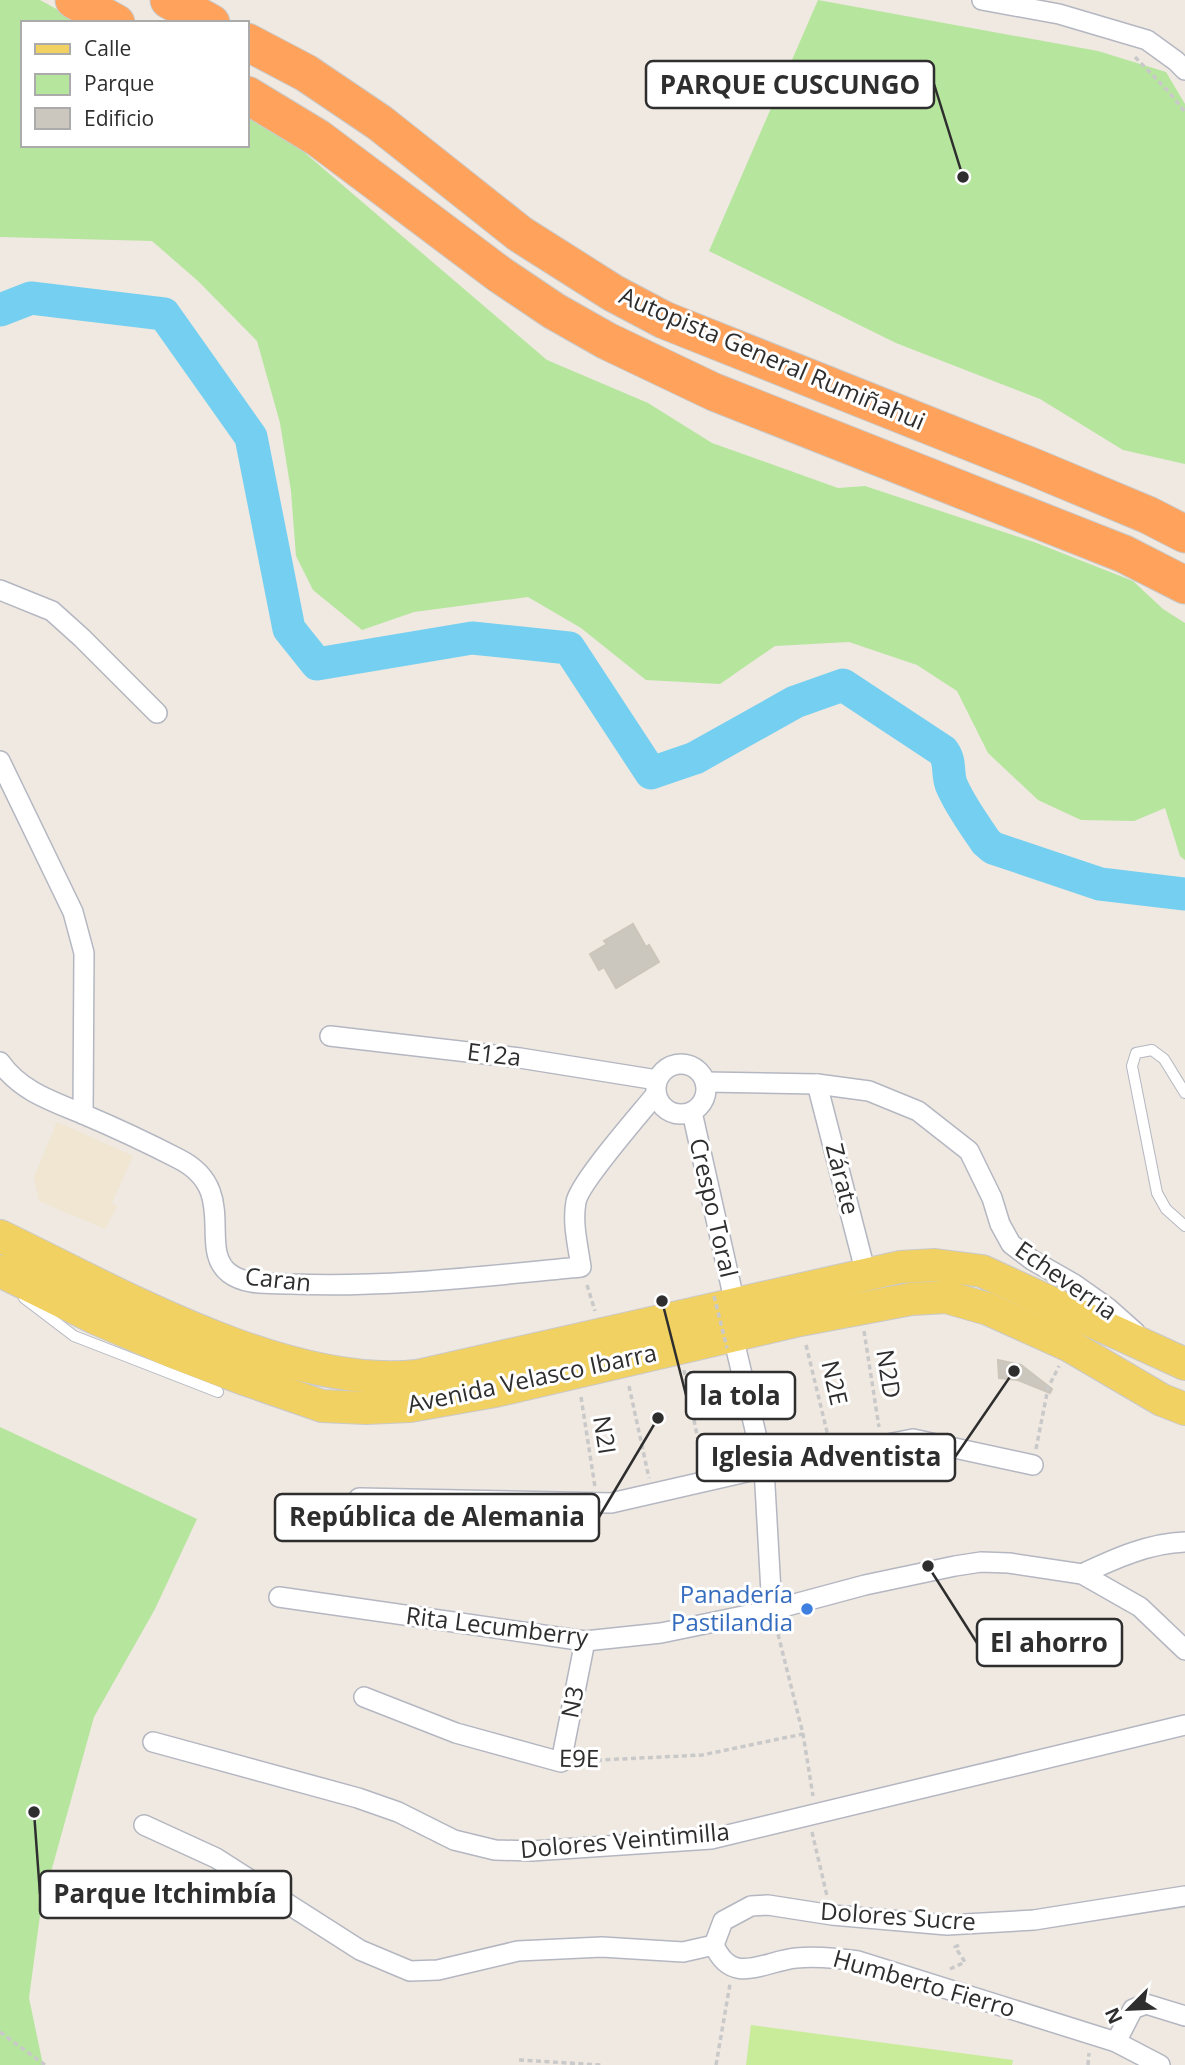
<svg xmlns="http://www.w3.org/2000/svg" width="1185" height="2065" font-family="'Open Sans',sans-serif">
<rect width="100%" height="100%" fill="#efe9e1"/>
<path fill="#f0e6d1" d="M57,1122L133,1156L112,1203L117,1207L105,1229L39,1201L34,1177Z"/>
<g fill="#b6e59e">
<path d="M0,0H40L82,23H23V145H247V112L277,129L547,360L648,403L712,443L838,488L865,486L1034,542L1133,581L1163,609L1185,623V860L1180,856L1165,808L1134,821L1081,820L1038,800L988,753L957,691L917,665L849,642L775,646L720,684L646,680L581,628L528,597L414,612L362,630L313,590L296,556L291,491L280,423L257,341L198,281L152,241L0,237Z"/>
<path d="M818,0L1098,51L1166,72L1185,104V464L1123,450L1040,399L896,343L709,251Z"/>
<path d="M0,1427L197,1519L155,1609L94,1717L41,1908L29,1998L43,2065H0Z"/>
</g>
<path fill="#c9ec9a" d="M751,2025L1013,2060L1012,2065H746Z"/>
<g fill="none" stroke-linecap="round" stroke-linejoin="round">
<path stroke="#75cff0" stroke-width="33" d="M0,310L31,298L164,314L251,437L289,629L317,664L472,638L569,648L651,773L695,758L795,702L843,685L943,751C951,761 947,772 951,784C959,804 974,824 986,842L993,848L1100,884L1185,894"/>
</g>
<g fill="#cbc7bf" stroke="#cbc5ba" stroke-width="2">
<path d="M633,924L646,947L649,945L659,962L616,988L604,967L599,970L590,954L607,944L604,941Z"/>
<path d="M998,1360L1021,1365L1052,1389L1050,1393L1018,1380L999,1378Z"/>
</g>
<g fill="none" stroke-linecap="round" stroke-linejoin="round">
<g stroke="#b4b7c1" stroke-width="12">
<g id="lane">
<path d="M1185,1093L1164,1059L1152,1050L1136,1053L1132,1066L1157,1193L1166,1209L1185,1226"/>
<path d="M24,1298L74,1336L218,1392"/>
</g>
</g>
<g stroke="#b4b7c1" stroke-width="22">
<g id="street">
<path d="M982,0L1059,14L1147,40L1176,61L1185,70"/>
<path d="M0,590L52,611L82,638L157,713"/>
<path d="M0,761L73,912L84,953L83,1114"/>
<path d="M330,1036L520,1058L657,1080"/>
<path d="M0,1062C20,1091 52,1101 83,1114C116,1128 148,1143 179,1159C240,1190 197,1248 229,1273C246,1286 270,1283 290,1284C388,1288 484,1276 581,1267C578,1246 572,1223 576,1202C579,1183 640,1114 656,1094"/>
<circle cx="681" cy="1089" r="25"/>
<path d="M705,1082L817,1084L869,1091L918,1111L969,1151L992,1198L1000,1224L1011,1244L1032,1260L1074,1284L1108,1308L1135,1332"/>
<path d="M817,1084L866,1274"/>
<path d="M692,1112L735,1304"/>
<path d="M733,1336L764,1468L772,1610"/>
<path d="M359,1498L611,1503L764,1468L913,1439L1033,1465"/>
<path d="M1082,1574C1114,1559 1149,1543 1185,1542"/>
<path d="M279,1597L585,1641L661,1633L772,1610L865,1585L955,1566L981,1562L1009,1563L1082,1574L1140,1607L1185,1650"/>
<path d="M364,1697L456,1733L561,1762L585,1641"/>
<path d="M153,1742L358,1798L398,1812L454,1840L495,1850L532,1851L711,1839L1185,1725"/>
<path d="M144,1825L216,1858L360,1950L410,1971L438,1970L518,1951L602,1947L683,1952L714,1945"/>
<path d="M714,1945L723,1921L751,1906L768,1905L832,1915L947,1925L1034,1920L1185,1896"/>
<path d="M714,1945C732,1987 764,1961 796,1958C818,1956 837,1958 858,1961L1116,2042L1160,2065"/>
<path d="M1116,2042L1133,2009L1146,2004L1185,2016"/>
</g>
</g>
<g stroke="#c9c9c9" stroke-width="34">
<g id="primary">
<path d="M0,1236C116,1292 286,1390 417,1376L900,1267L935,1265L982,1271L1185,1364"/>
<path d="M0,1271L95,1318L171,1351L247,1380L322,1406L366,1408L410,1406L495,1391L800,1320L911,1299L946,1297L988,1309L1070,1346L1162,1400L1185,1409"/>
</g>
</g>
<g stroke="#c9c9c9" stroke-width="39">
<g id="highway">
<path d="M74,0L116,23"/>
<path d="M169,0L211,23"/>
<path d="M247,42L306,73L380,123L520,234L613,293L664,320L1033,467L1148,515L1185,534"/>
<path d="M247,95L318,138L499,274L554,311L607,341L714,392L1124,554L1185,585"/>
</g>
</g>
<g stroke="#c9c9c9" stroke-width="3.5" stroke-dasharray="5 3.5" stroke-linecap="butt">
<path d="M1135,57L1169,92L1185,112"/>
<path d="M587,1285L595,1311"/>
<path d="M864,1331L879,1427"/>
<path d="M806,1345L828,1436"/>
<path d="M684,1370L703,1465"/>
<path d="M629,1386L649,1478"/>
<path d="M581,1397L595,1487"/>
<path d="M1036,1449L1048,1388L1059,1366"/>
<path d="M776,1626L803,1734L813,1796"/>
<path d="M580,1761L702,1755L803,1734"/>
<path d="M812,1832L827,1896"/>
<path d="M950,1969L965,1962L955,1947L961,1944"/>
<path d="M0,2032L45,2065"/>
<path d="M519,2060L601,2065"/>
<path d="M716,2065L730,1984"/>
<path d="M1088,2065L1089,2053"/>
</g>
<use href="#lane" stroke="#fff" stroke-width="10"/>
<use href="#street" stroke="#fff" stroke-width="19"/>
<use href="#primary" stroke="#f2d163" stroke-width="32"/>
<use href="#highway" stroke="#ffa35c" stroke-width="37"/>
<path stroke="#c9c9c9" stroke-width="3.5" stroke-dasharray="5 3.5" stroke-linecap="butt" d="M714,1296L727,1348"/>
</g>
<circle fill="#3f7fe0" stroke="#fff" stroke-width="2.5" cx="807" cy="1609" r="7"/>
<g text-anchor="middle" stroke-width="6" stroke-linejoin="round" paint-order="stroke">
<g font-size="24" fill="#2e2e2e" stroke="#fff">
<text transform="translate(772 359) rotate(23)" y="8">Autopista General Rumiñahui</text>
<text transform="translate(494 1055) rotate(7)" y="8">E12a</text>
<text transform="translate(842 1179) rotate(76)" y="8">Zárate</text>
<text transform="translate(713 1208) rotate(77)" y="8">Crespo Toral</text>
<text transform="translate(278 1280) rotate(6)" y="8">Caran</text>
<text transform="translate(1066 1281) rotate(35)" y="8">Echeverria</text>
<text transform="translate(888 1374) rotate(81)" y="8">N2D</text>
<text transform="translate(532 1379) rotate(-12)" y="8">Avenida Velasco Ibarra</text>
<text transform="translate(834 1383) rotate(77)" y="8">N2E</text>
<text transform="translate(604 1435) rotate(81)" y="8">N2I</text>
<text transform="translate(497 1627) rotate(7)" y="8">Rita Lecumberry</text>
<text transform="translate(573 1702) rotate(-79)" y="8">N3</text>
<text transform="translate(579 1759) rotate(1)" y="8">E9E</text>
<text transform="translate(625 1841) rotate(-5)" y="8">Dolores Veintimilla</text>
<text transform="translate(898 1917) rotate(4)" y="8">Dolores Sucre</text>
<text transform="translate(924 1984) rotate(16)" y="8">Humberto Fierro</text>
</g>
<g font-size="24" fill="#366cbe" stroke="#fff" text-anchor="end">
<text x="793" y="1603">Panadería<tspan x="793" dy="28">Pastilandia</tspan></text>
</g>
</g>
<path fill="none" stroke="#2e2e2e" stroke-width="2.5" d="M963 177L934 84M662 1301L686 1395M1014 1371L955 1457M658 1418L599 1517M928 1566L977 1643M34 1812L40 1894"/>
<g fill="#2e2e2e" stroke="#fff" stroke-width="2.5">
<circle cx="963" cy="177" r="7"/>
<circle cx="662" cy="1301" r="7"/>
<circle cx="1014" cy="1371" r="7"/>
<circle cx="658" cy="1418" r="7"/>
<circle cx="928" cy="1566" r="7"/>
<circle cx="34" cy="1812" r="7"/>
</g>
<g fill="#fff" stroke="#2e2e2e" stroke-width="2.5">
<rect x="646" y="61" width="288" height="47" rx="7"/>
<rect x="686" y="1372" width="109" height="47" rx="7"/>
<rect x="697" y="1434" width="258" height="47" rx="7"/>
<rect x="275" y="1494" width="324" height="47" rx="7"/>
<rect x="977" y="1619" width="145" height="47" rx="7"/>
<rect x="40" y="1871" width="251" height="47" rx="7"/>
</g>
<g font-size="26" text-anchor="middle" font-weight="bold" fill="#2e2e2e">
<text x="790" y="94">PARQUE CUSCUNGO</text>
<text x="740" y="1405">la tola</text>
<text x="826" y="1466">Iglesia Adventista</text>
<text x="437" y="1526">República de Alemania</text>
<text x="1049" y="1652">El ahorro</text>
<text x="165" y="1903">Parque Itchimbía</text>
</g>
<rect x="21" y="21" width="228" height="126" fill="#ffffff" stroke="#ababab" stroke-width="2"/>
<rect x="35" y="44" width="35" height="10" fill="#f2d163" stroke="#ababab" stroke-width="2"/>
<text x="84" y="56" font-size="21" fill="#2e2e2e">Calle</text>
<rect x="35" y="74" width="35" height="21" fill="#b6e59e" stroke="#ababab" stroke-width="2"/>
<text x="84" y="91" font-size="21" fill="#2e2e2e">Parque</text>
<rect x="35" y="108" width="35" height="21" fill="#cbc7bf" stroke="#ababab" stroke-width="2"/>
<text x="84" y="126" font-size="21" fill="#2e2e2e">Edificio</text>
<g transform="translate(1129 2009) rotate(246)" stroke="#ffffff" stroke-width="5" paint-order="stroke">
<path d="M0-5L12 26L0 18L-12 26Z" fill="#2e2e2e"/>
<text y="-10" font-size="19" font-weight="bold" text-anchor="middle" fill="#2e2e2e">N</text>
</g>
</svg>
